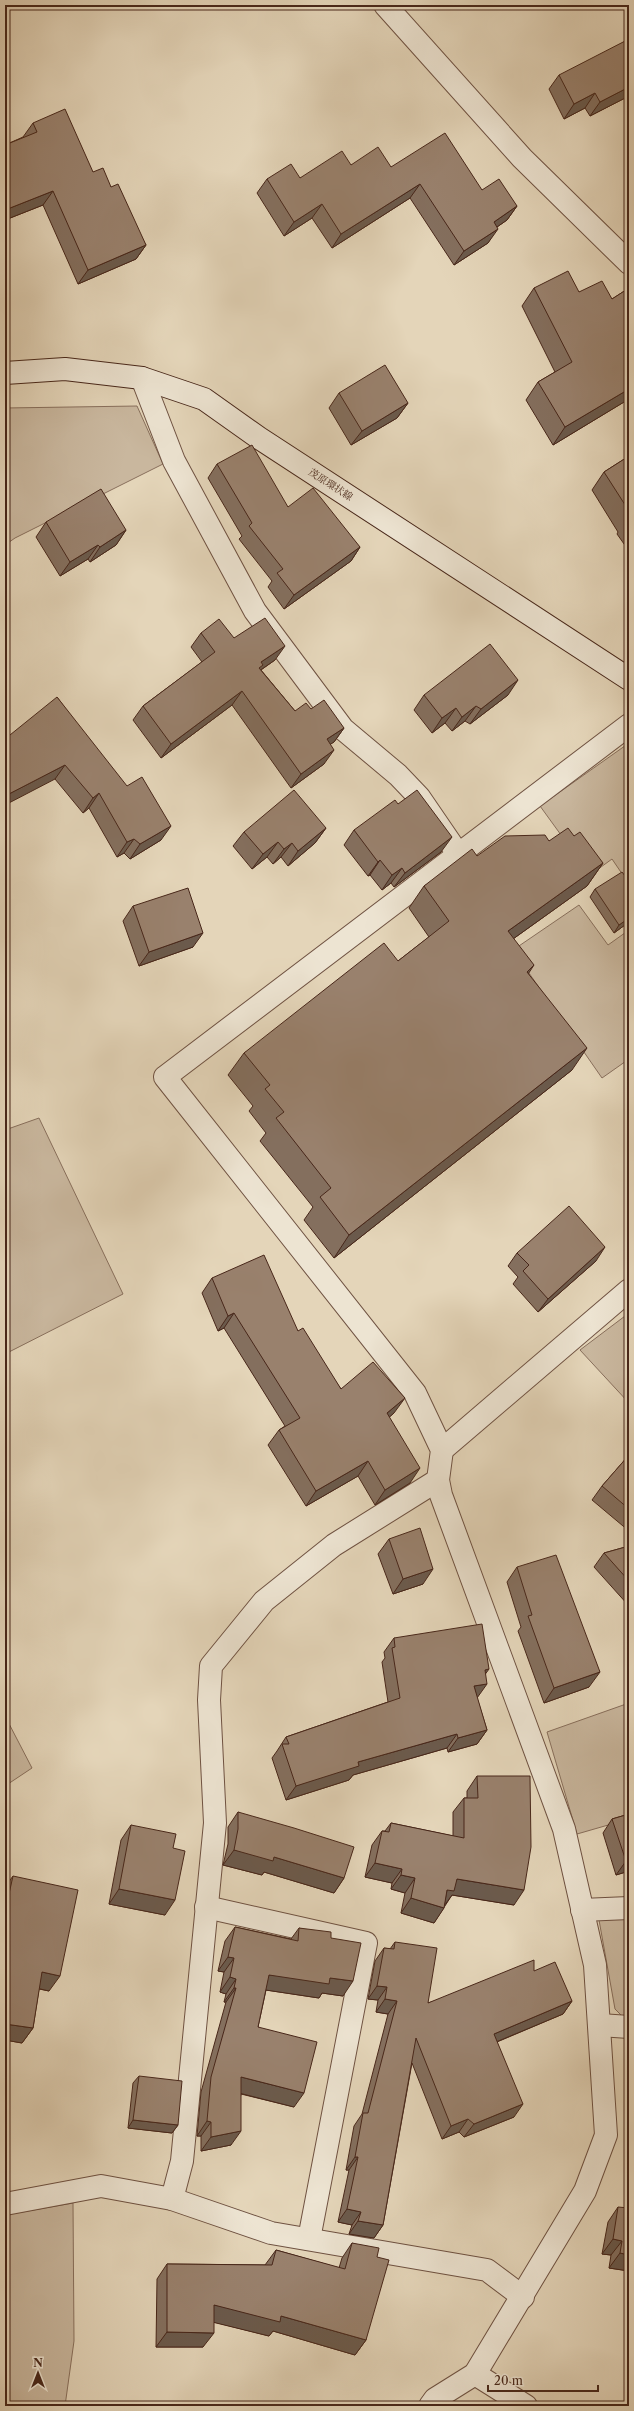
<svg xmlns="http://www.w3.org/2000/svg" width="634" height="2411" font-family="'Libre Caslon Text','Noto Serif JP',serif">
<rect width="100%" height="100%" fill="#e4d5b9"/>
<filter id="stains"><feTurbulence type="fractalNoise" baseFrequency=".005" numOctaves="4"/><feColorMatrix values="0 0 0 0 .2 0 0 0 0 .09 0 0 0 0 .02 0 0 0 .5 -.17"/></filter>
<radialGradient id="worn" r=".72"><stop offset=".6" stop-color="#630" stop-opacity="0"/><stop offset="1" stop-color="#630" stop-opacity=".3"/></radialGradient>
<g fill="#c9b79e" stroke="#886f5c">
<path d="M137,406L163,464L15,538L5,545V408Z"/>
<path d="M629,743V884L612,859L590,875L540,806Z"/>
<path d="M579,905L608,945L629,930V1059L602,1078L513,950Z"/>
<path d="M39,1118L123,1294L5,1354V1130Z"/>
<path d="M629,1313V1403L580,1350Z"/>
<path d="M629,1703V1819L577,1834L547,1732Z"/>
<path d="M5,1716L32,1768L5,1786Z"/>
<path d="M629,1919V2019H625L615,2009L599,1920Z"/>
<path d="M73,2203L74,2341L65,2406H5V2215Z"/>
</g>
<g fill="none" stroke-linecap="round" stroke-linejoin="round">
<g stroke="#6f5242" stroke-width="24">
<g id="street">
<path d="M385,5L522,158L629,263"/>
<path d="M142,378L174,461L255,611L343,729L398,775L419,797L458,854"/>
<path d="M442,1450L629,1290"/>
<path d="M206,1907L366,1943L309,2239"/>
<path d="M582,1910L629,1908"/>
<path d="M600,2025L629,2027"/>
<path d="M172,2199L182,2161L215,1823L209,1700L211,1666L264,1601L334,1545L438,1480"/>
<path d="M5,2204L101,2186L172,2199L271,2233L487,2270L523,2297"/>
<path d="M475,2374L526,2406"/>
<path d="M430,2406L435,2399L475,2374L585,2191L606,2135L595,1965L564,1829L441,1495L438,1480L442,1450L415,1393L165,1077L629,725"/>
</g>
</g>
<g stroke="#48271a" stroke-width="24">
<path id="secondary" d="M5,373L65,369L142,378L204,399L259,438L629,679"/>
</g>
<use href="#street" stroke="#ede4d2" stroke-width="22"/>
<use href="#secondary" stroke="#ede4d2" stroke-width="22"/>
</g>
<g fill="#846f5e" stroke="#48271a">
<path d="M559,75L629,96L590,116L585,108L564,119L549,89Z"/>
<path d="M33,123L111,187L146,245L136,259L78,284L43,205L5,220V145L23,137Z"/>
<path d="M351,165L391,167L482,190L517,206L507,220L497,227L488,243L454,265L410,198L332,248L312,218L284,236L257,193L267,179L300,178Z"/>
<path d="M534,288L579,292L612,299L629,288V399L553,445L526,400L538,382L555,372L522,306Z"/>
<path d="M339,393L408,403L397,418L351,445L329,408Z"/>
<path d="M629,456V551L617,534L618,532L592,490L604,472Z"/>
<path d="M217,464L288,507L360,547L351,561L284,609L268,587L272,581L239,539L242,536L208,478Z"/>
<path d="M46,522L126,530L116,545L90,562L88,559L60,576L36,537Z"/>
<path d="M201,633L234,638L275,660L261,670L295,711L311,709L344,728L334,742L330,744L324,764L291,788L232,705L161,758L133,720L143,706L202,662L191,647Z"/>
<path d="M424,695H508L470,724L465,721L452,731L445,723L432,733L414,710Z"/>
<path d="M57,697L161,840L130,859L124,853L117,857L89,808L83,813L55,779Z"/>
<path d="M326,828L315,843L288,866L281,857L273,864L267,857L252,869L233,846L244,832Z"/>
<path d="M354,830L441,852L394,887L391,883L382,890L370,875L368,876L344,845Z"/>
<path d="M574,836L603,863L587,886L513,939L572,1070L334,1258L304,1220L313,1207L260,1141L266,1133L249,1111L253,1106L228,1075L244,1053L398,961L429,937L409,908L424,886L477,856Z"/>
<path d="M595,889L629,922L614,933L590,897Z"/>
<path d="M133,906L193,947L139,966L123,921Z"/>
<path d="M517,1253L596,1261L538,1312L513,1284L518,1277L508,1266Z"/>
<path d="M212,1278L298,1331L341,1389L394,1413L389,1417L410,1483L375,1505L358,1476L306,1506L268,1445L279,1430L285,1426L224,1328L218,1331L202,1293Z"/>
<path d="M629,1455V1531L592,1500L602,1486Z"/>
<path d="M389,1539L423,1584L393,1594L378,1554Z"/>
<path d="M629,1546V1606L594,1567L604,1553Z"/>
<path d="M517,1567L589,1687L544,1703L518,1631L521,1627L507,1582Z"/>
<path d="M394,1638L485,1675L477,1698L487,1730L477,1744L448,1752L447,1748L353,1775L349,1780L286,1800L272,1758L277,1751L286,1737L388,1702L382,1662L385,1658L384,1652Z"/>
<path d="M477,1776L514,1905L452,1895L434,1923L401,1913L405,1893L391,1889L392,1883L365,1877L372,1845L382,1831H385L391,1823L453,1836V1812L464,1798H467V1791Z"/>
<path d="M238,1812L344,1878L334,1893L264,1872L262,1875L223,1865L228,1844V1827Z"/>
<path d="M629,1814V1871L616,1875L603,1833L612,1819Z"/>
<path d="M131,1825L173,1848L165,1915L109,1904L121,1840Z"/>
<path d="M13,1876L49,1991L39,1989L33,2028L22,2043L5,2040V1887Z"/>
<path d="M235,1927L291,1939L299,1928L331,1938L343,1996L322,1993L319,1998L266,1990L258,2027L294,2107L241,2094L231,2145L201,2151V2136H197L201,2092L226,2002H224L226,1994L220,1992L224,1972L218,1971L225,1941Z"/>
<path d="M395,1942L428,2003L534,1971L572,2001L563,2014L497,2042L514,2117L464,2137L459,2132L442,2139L412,2063L383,2225L374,2238L349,2234L352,2225L338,2222L349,2170H346L354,2126L362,2114L388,2014L376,2012L378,2000L368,1999L375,1961L384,1948L390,1949Z"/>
<path d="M629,2038V2079H625V2044Z"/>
<path d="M139,2076L178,2125L172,2133L128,2128L133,2083Z"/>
<path d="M618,2207L629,2271L609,2268L611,2255L602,2254L608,2222Z"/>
<path d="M352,2243L377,2257L366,2340L355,2355L273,2331L269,2336L214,2322L203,2347H156L157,2279L167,2264L265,2265L276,2250L339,2268L342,2258Z"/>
</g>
<g fill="#6b5a4c" stroke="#48271a">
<path d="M629,87V96L590,116L600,102Z"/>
<path d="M595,93L585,108L564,119L574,104Z"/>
<path d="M420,184L410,198L332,248L341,234Z"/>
<path d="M53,191L43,205L5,220V210Z"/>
<path d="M322,204L312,218L284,236L294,222Z"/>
<path d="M517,206L507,220L484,236L494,222Z"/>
<path d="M498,229L488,243L454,265L464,251Z"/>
<path d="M146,245L136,259L78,284L88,270Z"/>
<path d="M629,389V399L553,445L565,427Z"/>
<path d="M408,403L397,418L351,445L362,431Z"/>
<path d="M126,530L116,545L90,562L100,547Z"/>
<path d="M98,545L88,559L60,576L70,562Z"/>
<path d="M360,547L351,561L284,609L294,595Z"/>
<path d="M285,646L275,660L259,671L253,679L261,662Z"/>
<path d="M518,680L508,695L470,724L481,709Z"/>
<path d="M242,691L232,705L161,758L171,744Z"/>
<path d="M476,706L465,721L452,731L462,717Z"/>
<path d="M456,708L445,723L432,733L442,718Z"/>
<path d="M344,728L334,742L317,753L327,739Z"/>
<path d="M334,750L324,764L291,788L301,774Z"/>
<path d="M65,765L55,779L5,805V796Z"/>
<path d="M99,793L89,808L83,813L93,798Z"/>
<path d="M171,826L161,840L130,859L140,844Z"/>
<path d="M326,828L315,843L288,866L298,851Z"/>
<path d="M452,837L441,852L394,887L405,873Z"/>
<path d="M134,839L124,853L117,857L127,842Z"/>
<path d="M278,842L267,857L252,869L263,854Z"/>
<path d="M292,843L281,857L273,864L284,849Z"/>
<path d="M380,860L370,875L368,876L378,862Z"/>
<path d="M603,863L587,886L492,954L508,931Z"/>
<path d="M402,868L391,883L382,890L392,875Z"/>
<path d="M629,918V922L614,933L619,925Z"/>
<path d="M203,933L193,947L139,966L149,952Z"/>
<path d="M534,965L519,988L527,972Z"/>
<path d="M587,1048L572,1070L334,1258L349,1235Z"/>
<path d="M605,1247L596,1261L538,1312L548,1299Z"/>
<path d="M234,1313L224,1328L218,1331L228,1316Z"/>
<path d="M405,1398L394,1413L377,1428L387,1413Z"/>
<path d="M368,1461L358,1476L306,1506L316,1491Z"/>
<path d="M420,1468L410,1483L375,1505L385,1490Z"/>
<path d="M433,1569L423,1584L393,1594L403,1579Z"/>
<path d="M489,1669L479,1683L485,1670Z"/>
<path d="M600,1672L589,1687L544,1703L554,1688Z"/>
<path d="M487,1684L477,1698L474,1686Z"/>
<path d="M487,1730L477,1744L448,1752L458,1738Z"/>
<path d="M457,1734L447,1748L353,1775L349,1780L286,1800L296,1786L358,1762Z"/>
<path d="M234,1850L274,1857L344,1878L334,1893L264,1872L262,1875L223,1865Z"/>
<path d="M629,1860V1871L616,1875L626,1861Z"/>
<path d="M375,1863L402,1869L392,1883L365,1877Z"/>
<path d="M401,1875L415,1878L405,1893L391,1889Z"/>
<path d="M457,1879L524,1890L514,1905L452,1895L444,1906L447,1890Z"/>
<path d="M119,1889L175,1900L165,1915L109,1904Z"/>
<path d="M411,1898L444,1908L434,1923L401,1913Z"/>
<path d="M228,1957L234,1958L224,1972L218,1971Z"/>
<path d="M42,1972L60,1976L49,1991L32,1987Z"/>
<path d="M269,1975L330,1978L353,1981L343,1996L322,1993L319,1998L259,1989Z"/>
<path d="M230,1977L236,1979L226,1994L220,1992Z"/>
<path d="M377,1986L387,1987L378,2000L368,1999Z"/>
<path d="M234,1988H236L226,2002H224Z"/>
<path d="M385,1999L397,2001L388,2014L376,2012Z"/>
<path d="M572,2001L563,2014L484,2047L494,2034Z"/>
<path d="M5,2024L33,2028L22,2043L5,2040Z"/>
<path d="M629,2073V2079H625Z"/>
<path d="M241,2077L304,2093L294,2107L231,2091Z"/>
<path d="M523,2104L514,2117L464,2137L474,2124Z"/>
<path d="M468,2119L459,2132L442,2139L451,2126Z"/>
<path d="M133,2120L178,2125L172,2133L128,2128Z"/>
<path d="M207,2121L211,2122L201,2136H197Z"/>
<path d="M241,2131L231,2145L201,2151L211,2137Z"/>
<path d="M355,2157H358L349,2170H346Z"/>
<path d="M347,2209L361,2212L352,2225L338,2222Z"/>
<path d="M358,2221L383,2225L374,2238L349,2234Z"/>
<path d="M613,2239L622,2241L611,2255L602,2254Z"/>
<path d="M620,2253L629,2255V2271L609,2268Z"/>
<path d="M214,2305L281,2316L366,2340L355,2355L273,2331L269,2336L204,2320Z"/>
<path d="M167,2332L214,2333L203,2347H156Z"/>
</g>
<g fill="#99816d" stroke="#48271a">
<path d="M629,39V87L600,102L595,93L574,104L559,75Z"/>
<path d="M65,109L93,172L103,168L111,187L118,184L146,245L88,270L53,191L5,210V145L37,132L33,123Z"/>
<path d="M445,133L482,190L499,179L517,206L494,222L498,229L464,251L420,184L341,234L322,204L294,222L267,179L291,164L300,178L342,151L351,165L378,147L391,167Z"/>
<path d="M568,271L579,292L602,281L612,299L629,288V389L565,427L538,382L572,362L534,288Z"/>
<path d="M385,365L408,403L362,431L339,393Z"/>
<path d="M252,445L288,507L313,488L360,547L294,595L277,573L283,569L249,526L252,523L217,464Z"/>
<path d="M629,456V511L604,472Z"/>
<path d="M101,489L126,530L100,547L98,545L70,562L46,522Z"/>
<path d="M265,618L285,646L261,662L263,665L259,668L295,711L306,703L311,709L324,700L344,728L327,739L334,750L301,774L242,691L171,744L143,706L215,652L201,633L219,619L234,638Z"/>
<path d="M490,644L518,680L481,709L476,706L462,717L456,708L442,718L424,695Z"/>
<path d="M57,697L127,786L142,777L171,826L140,844L134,839L127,842L99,793L93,798L65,765L5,796V739Z"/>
<path d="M294,790L326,828L298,851L292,843L284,849L278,842L263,854L244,832Z"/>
<path d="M417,790L452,837L405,873L402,868L392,875L380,860L378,862L354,830L395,800L398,804Z"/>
<path d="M568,828L574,836L580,832L603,863L508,931L534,965L527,972L587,1048L349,1235L320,1197L331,1188L276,1118L284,1112L265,1089L270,1085L244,1053L384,943L398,961L449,921L424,886L472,849L477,856L505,836L545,835L549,841Z"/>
<path d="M622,872L629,881V918L619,925L595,889Z"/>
<path d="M188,888L203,933L149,952L133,906Z"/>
<path d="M569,1206L605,1247L548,1299L523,1271L529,1265L517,1253Z"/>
<path d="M264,1255L298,1331L303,1328L341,1389L373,1362L405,1398L387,1413L420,1468L385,1490L368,1461L316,1491L279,1430L300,1418L234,1313L228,1316L212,1278Z"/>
<path d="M629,1455V1509L602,1486Z"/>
<path d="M420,1528L433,1569L403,1579L389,1539Z"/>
<path d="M629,1546V1581L604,1553Z"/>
<path d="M556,1555L600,1672L554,1688L528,1616L532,1615L517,1567Z"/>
<path d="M482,1624L489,1669L485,1670L487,1684L474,1686L487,1730L458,1738L457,1734L358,1762L359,1766L296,1786L282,1744H289L286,1737L400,1698L392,1648L395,1647L394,1638Z"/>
<path d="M477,1776H530L531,1847L524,1890L457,1879L454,1891L447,1890L444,1908L411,1898L415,1878L401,1875L402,1869L375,1863L382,1831L389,1832L391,1823L464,1838V1798H478Z"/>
<path d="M238,1812L294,1828L354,1847L344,1878L274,1857L273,1861L234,1850L238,1829Z"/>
<path d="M629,1814V1860L626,1861L612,1819Z"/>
<path d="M131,1825L176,1834L173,1848L185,1851L175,1900L119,1889Z"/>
<path d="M13,1876L78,1890L60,1976L42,1972L33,2028L5,2024V1912Z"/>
<path d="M235,1927L298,1941L299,1928L331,1932V1938L361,1943L353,1981L330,1978L329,1984L269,1975L258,2027L317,2042L304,2093L241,2077V2131L211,2137V2122L207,2121L211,2077L236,1988H234L236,1979L230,1977L234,1958L228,1957Z"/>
<path d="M395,1942L437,1948L428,2003L534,1960V1971L555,1962L572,2001L494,2034L523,2104L474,2124L468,2119L451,2126L416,2038L383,2225L358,2221L361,2212L347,2209L358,2157H355L363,2113H368L397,2001L385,1999L387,1987L377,1986L384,1948L394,1949Z"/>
<path d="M139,2076L182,2081L178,2125L133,2120Z"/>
<path d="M618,2207L629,2208V2255L620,2253L622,2241L613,2239Z"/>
<path d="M352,2243L379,2248L377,2257L389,2260L366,2340L281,2316L280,2322L214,2305V2333L167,2332V2264L272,2265L276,2250L345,2269Z"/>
</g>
<g text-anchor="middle" stroke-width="3" stroke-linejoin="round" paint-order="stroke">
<g font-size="10" fill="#48271a" stroke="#ede4d2">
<text transform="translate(331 484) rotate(33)" y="4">茂原環状線</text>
</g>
</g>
<rect width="634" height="2411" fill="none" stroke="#e4d5b9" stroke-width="20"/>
<rect x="6" y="6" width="622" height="2399" fill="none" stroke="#48271a" stroke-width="2"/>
<rect x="10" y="10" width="614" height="2391" fill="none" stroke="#48271a"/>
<g transform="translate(38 2373)" stroke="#ede4d2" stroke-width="3" paint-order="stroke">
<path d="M0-3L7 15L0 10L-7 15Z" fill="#48271a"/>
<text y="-6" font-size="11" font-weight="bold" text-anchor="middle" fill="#48271a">N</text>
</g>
<path d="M488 2385v6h110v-6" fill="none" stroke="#48271a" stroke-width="2"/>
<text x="494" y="2385" font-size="12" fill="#48271a" stroke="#ede4d2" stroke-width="3" paint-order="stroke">20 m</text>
<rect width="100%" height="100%" filter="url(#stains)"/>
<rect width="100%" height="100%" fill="url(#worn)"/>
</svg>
